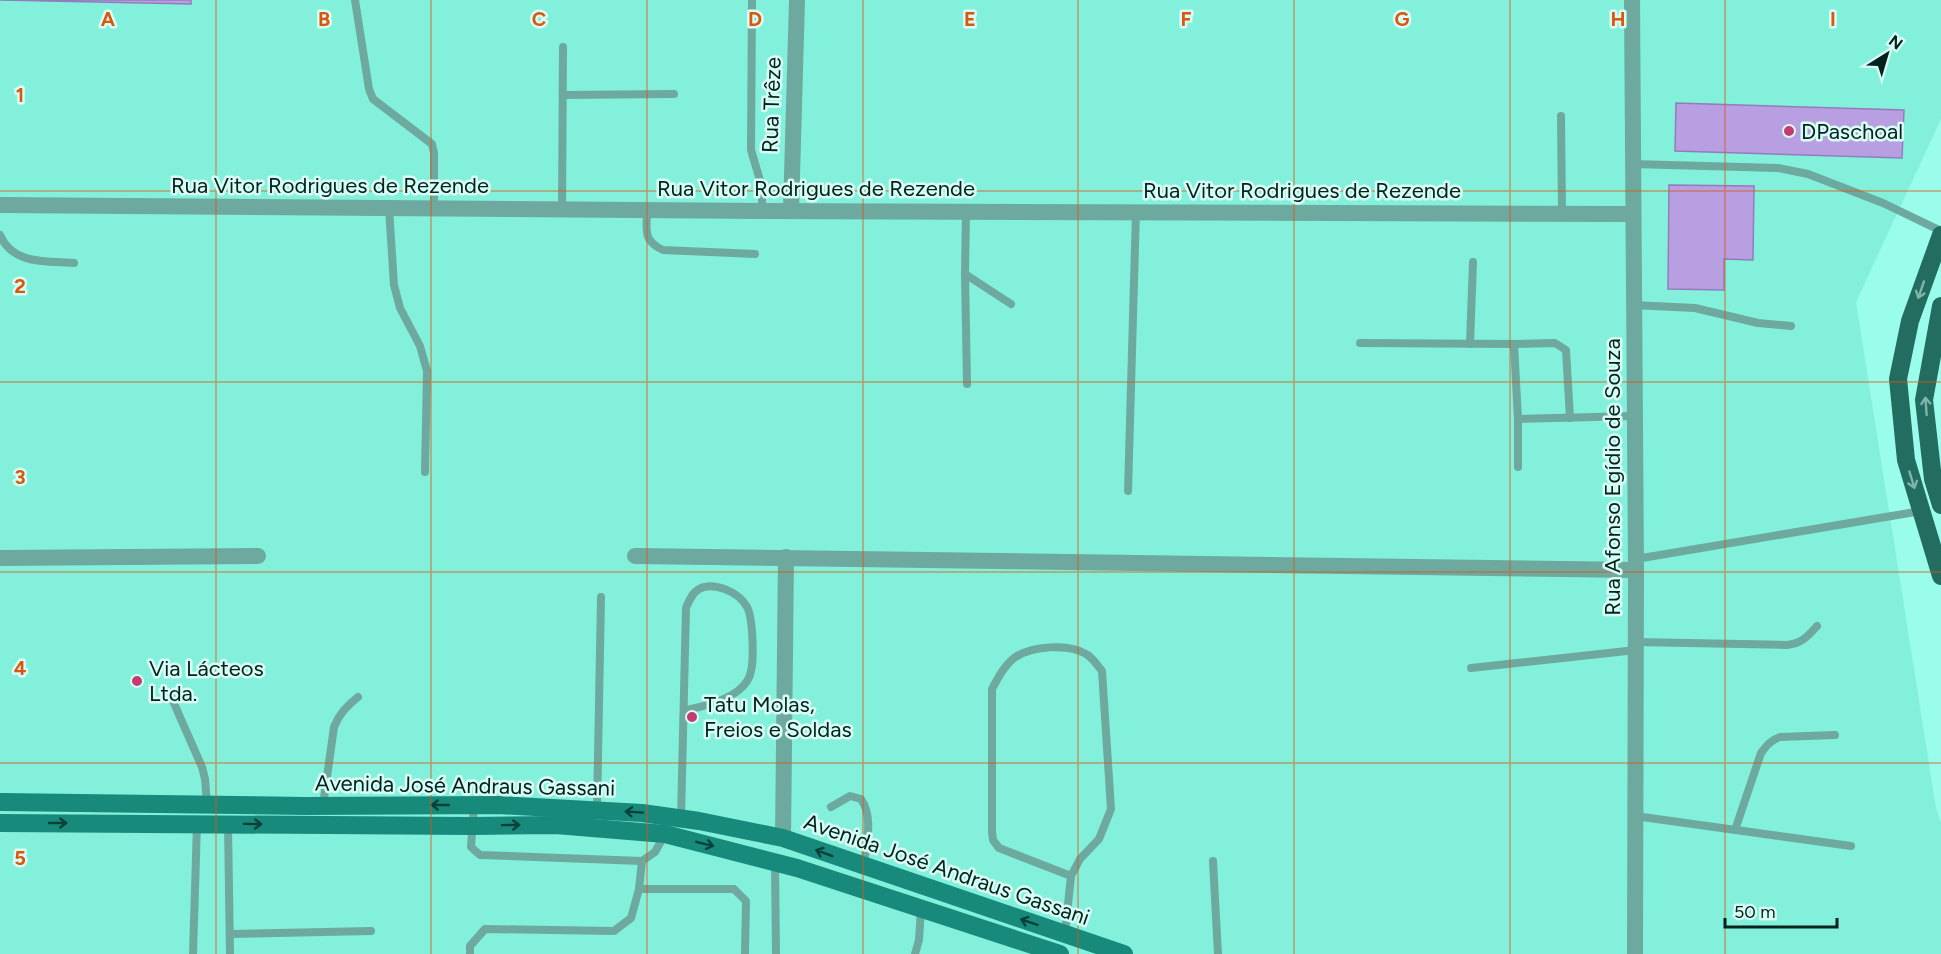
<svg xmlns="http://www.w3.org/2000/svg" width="1941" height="954" font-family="Figtree,sans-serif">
<rect width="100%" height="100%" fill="#9afcea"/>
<path fill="#83f0dc" d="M0,0H1941V119L1856,302L1936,808L1941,823V954H0Z"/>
<g fill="#b79fe1" stroke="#947cbc" stroke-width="1.5">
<path d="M0,0H191V4Z"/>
<path d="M1676,103L1904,110L1902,158L1675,151Z"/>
<path d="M1669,185L1754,186L1753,260L1724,259V290L1668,289Z"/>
</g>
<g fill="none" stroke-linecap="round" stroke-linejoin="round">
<g stroke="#6da99e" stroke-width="8">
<path d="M355,0L369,89L373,99L432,144L434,153V208"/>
<path d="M752,0L751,150L762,187V211"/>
<path d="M563,95L674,94"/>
<path d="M1561,116L1562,213"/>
<path d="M1632,164L1778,168L1808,174L1883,203L1941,231"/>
<path d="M389,208L394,285L400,308L420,346L427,371L425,472"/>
<path d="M562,209L563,47"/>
<path d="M647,210C647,230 642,240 663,250L755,254"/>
<path d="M966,212L965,274L967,384"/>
<path d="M0,235C13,265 46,261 74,263"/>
<path d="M965,274L1011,304"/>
<path d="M1633,305L1695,308L1758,323L1791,326"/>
<path d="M1360,343L1514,344L1518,419L1634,416"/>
<path d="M1470,344L1473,262"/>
<path d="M1514,344L1555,343L1566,350L1570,418"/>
<path d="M1518,419V467"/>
<path d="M1128,491L1136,212"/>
<path d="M1636,559L1921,511"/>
<path d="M1635,642L1787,645C1802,643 1807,637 1817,626"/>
<path d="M1471,668L1636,650"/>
<path d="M169,692L202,767L205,779L207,804"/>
<path d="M323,805L334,727C339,714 346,707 358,697"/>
<path d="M474,805L471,847L480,855L642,861L655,852L665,834"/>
<path d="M831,807L850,796L861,799C874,818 866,844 864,866"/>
<path d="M597,810L601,597"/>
<path d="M1635,816L1851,846"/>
<path d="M681,818L686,608C689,601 692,593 699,589C714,581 739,592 747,607C753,617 754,659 751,671C750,678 745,685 739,690C724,702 702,706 684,711"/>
<path d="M228,824L230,954"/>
<path d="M1735,830L1761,753C1767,745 1771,740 1780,737L1835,735"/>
<path d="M1213,861L1218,954"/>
<path d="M775,863L776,954"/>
<path d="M639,889H734L746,901L745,954"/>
<path d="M1065,933L1071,876L1080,859L1099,839L1111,809L1102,671C1097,665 1093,658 1086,654C1069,643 1030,646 1014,658C1004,666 998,678 992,689V832L993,840L999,848L1071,876"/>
<path d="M230,934L371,931"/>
<path d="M193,954L197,824"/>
<path d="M470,954V946L485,929L614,931L631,918L639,889L642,861"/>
<path d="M915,954L919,940L921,909"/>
</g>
<g stroke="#6da99e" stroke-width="16">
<path d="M1632,0L1636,570L1635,954"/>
<path d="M0,205L762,211L1632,214"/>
<path d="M791,211L797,0"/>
<path d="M635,556L1636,570"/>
<path d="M0,558L258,556"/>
<path d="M783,838L786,557"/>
</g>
<g stroke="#178a7b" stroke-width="18">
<path d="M0,802L306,806L498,805L642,813L699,821L783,838L1124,954"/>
<path d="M0,823L472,826L556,825L665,834L797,868L1060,954"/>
</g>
<g stroke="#236c60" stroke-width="18">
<path d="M1941,235L1910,321L1898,379L1906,460L1941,576"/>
<path d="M1941,306L1924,400L1933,479L1941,505"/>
</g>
</g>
<defs><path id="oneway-shaft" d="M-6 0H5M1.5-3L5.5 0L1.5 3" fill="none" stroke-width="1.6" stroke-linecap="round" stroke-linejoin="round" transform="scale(1.5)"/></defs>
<g stroke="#7eb4aa">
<use href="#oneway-shaft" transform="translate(1921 290) rotate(109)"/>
<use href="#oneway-shaft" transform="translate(1926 406) rotate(-94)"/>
<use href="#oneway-shaft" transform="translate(1912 480) rotate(73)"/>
</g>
<g stroke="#084139">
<use href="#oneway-shaft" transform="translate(440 805) rotate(180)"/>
<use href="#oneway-shaft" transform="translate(634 812) rotate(-176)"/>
<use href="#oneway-shaft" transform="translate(58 823)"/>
<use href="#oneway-shaft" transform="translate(253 824) rotate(1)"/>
<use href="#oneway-shaft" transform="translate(511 825) rotate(-1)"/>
<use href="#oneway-shaft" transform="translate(705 844) rotate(14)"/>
<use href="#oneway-shaft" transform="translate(824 853) rotate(-160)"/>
<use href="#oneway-shaft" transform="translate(1029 922) rotate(-161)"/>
</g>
<path fill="none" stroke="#dc560d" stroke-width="1.5" stroke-opacity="0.55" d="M216,0V954M431,0V954M647,0V954M863,0V954M1078,0V954M1294,0V954M1510,0V954M1725,0V954M0,191H1941M0,382H1941M0,572H1941M0,763H1941"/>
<g fill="#c53a71" stroke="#d9fdf5" stroke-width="2">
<circle cx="1789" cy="131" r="6"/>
<circle cx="137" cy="681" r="6"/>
<circle cx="692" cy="717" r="6"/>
</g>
<g text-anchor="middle" stroke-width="5" stroke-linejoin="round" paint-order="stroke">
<g font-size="22" fill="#02221d" stroke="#d9fdf5">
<text transform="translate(771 105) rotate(-88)" y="8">Rua Trêze</text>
<text x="330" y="193">Rua Vitor Rodrigues de Rezende</text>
<text x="816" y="196">Rua Vitor Rodrigues de Rezende</text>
<text x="1302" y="198">Rua Vitor Rodrigues de Rezende</text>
<text transform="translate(1612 477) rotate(-90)" y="8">Rua Afonso Egídio de Souza</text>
<text transform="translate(465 785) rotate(1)" y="8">Avenida José Andraus Gassani</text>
<text transform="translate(947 869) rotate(19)" y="8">Avenida José Andraus Gassani</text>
</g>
<g font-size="22" fill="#02221d" stroke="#d9fdf5" text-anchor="start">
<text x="1801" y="139">DPaschoal</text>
<text x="149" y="676">Via Lácteos<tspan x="149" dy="25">Ltda.</tspan></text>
<text x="704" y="712">Tatu Molas,<tspan x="704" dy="25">Freios e Soldas</tspan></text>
</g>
</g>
<g font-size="20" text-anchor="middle" font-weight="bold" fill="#dc560d" stroke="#d9fdf5" stroke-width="5" stroke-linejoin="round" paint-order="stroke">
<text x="108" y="26">A</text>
<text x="324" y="26">B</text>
<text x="539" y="26">C</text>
<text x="755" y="26">D</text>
<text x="970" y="26">E</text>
<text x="1186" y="26">F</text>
<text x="1402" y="26">G</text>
<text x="1618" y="26">H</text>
<text x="1833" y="26">I</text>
<text x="20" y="102">1</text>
<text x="20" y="293">2</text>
<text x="20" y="484">3</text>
<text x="20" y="675">4</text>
<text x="20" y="865">5</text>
</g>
<g transform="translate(1887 54) rotate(37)" stroke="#d9fdf5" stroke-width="4.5" paint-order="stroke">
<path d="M0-4.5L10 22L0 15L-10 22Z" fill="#02221d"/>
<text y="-9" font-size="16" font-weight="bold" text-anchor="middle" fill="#02221d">N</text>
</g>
<path d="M1725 918v9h112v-9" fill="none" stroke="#02221d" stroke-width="3"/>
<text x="1734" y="918" font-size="18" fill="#02221d" stroke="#d9fdf5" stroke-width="4.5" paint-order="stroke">50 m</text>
</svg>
